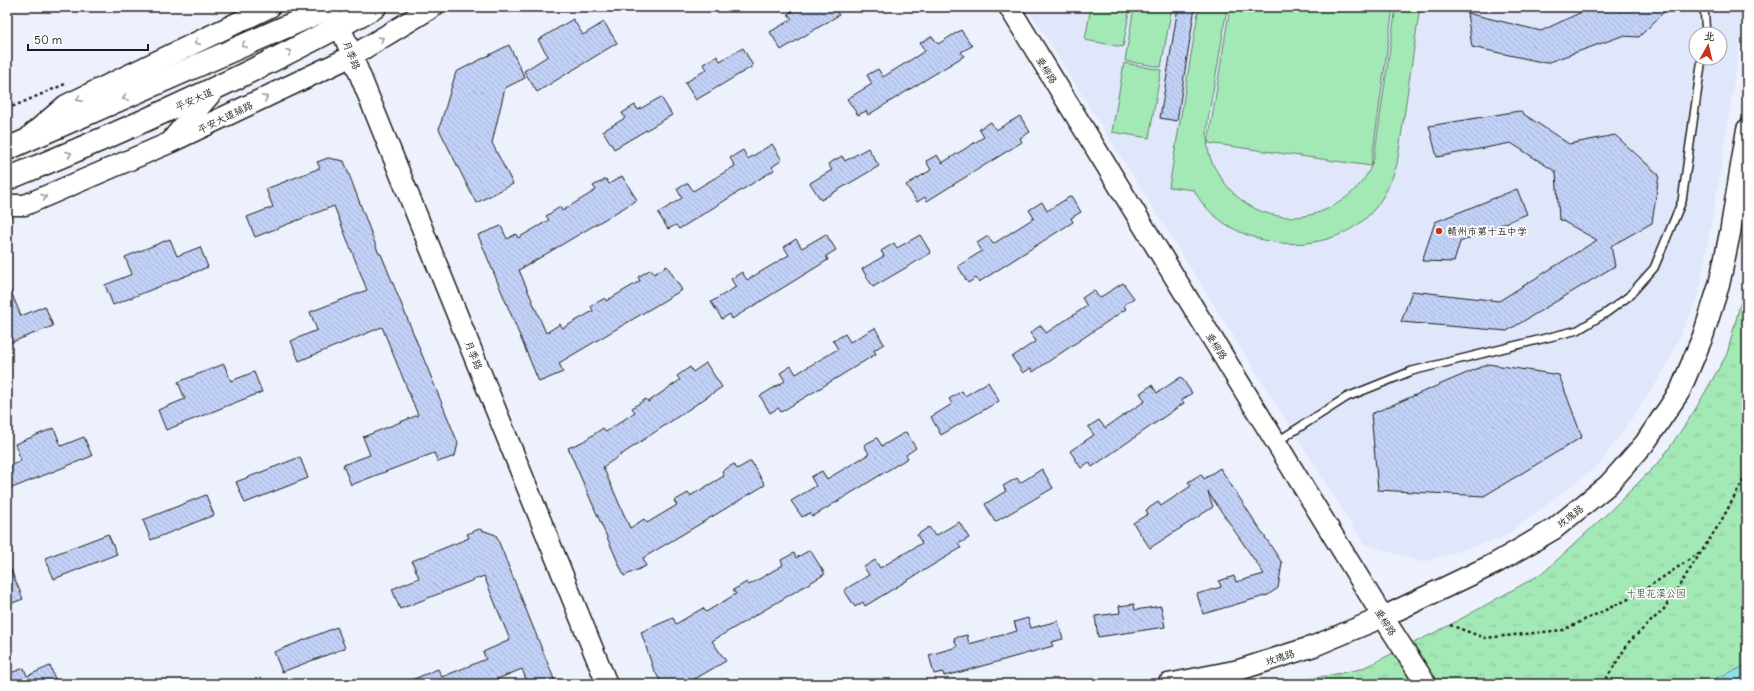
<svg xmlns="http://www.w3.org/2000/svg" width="1754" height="691" font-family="Delius,'LXGW WenKai TC',sans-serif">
<defs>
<pattern id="grass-tufts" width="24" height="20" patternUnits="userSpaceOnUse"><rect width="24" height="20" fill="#a3e9b6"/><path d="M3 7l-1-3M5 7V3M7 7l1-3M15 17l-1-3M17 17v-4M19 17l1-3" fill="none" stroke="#8cc79c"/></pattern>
<pattern id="water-ripples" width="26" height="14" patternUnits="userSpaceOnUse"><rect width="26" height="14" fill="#8edfe9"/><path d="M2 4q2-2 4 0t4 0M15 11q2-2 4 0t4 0" fill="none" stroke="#7abfc7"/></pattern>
<pattern id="building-back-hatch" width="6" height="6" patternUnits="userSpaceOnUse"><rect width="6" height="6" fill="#c2d1f7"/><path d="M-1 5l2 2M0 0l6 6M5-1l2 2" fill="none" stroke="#a6b3d3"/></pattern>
</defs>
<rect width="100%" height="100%" fill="#edf1fd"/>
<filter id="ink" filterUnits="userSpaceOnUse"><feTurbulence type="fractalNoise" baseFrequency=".025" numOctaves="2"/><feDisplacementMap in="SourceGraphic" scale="8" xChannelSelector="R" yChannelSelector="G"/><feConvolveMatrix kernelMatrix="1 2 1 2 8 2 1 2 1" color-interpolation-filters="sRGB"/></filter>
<g filter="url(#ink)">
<path fill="#e0e7fb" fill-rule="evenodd" d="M1035,7H1745L1721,168L1699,294L1663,373L1600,464L1504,537L1423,562L1364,544L1030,12ZM1696,34H1720V58H1696Z"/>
<path fill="url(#grass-tufts)" stroke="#608269" d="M1747,278V684H1285L1361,669L1450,625L1543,573L1612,509L1661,460L1695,410L1727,354Z"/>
<g fill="#a3e9b6" stroke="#608269">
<path d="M1091,7H1130L1123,47L1085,40Z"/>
<path d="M1134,7H1172L1161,67L1125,61Z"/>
<path d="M1199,7H1227C1223,33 1219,59 1214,85C1210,109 1203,134 1210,157C1212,164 1216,170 1220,176C1249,223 1308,230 1349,195C1361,185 1369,174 1374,158L1396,7H1420L1397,164C1391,183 1382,203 1367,217C1324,257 1243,251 1204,205C1200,201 1197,195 1194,190L1169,187Z"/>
<path d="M1230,7H1393L1371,166L1208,143Z"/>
<path d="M1124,63L1161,70L1149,138L1112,132Z"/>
</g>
<path fill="url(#water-ripples)" stroke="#609197" d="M1747,665V684H1703Z"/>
<g fill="url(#building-back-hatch)" stroke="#1c1c1c">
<path d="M799,7H834L839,15L781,50L770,32L792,19L788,14Z"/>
<path d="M1178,7H1195L1177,121L1160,118Z"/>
<path d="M1587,7H1669L1639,37L1622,36L1546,63L1472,47L1467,13L1541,31L1586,10Z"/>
<path d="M573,19L583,35L604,22L617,43L537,92L524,71L548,56L538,40Z"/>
<path d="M961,30L972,46L961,52L964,56L868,115L866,111L858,115L847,99L872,84L867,75L878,69L883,77L925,51L920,43L932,36L938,44Z"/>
<path d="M509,45L525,78L505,88L492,143L513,184L476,203L439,129L456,72Z"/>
<path d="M743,48L753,66L696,100L685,83L707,69L703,64L717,56L720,61Z"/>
<path d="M661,97L672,115L614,149L603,131L625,118L622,113L635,105L638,110Z"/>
<path d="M1519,111L1569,144L1615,135L1659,175L1652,223L1611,246L1615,266L1507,331L1401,322L1412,291L1499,301L1597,240L1559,219L1556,172L1511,143L1437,157L1429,126Z"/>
<path d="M1020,116L1030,132L1020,138L1022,142L927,201L925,197L917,202L906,185L931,170L926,161L937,155L942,163L984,137L979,129L991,122L996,130Z"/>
<path d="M772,144L782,160L772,167L774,170L679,229L676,225L668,229L658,213L682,198L677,189L688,183L693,191L735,166L730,158L743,150L748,159Z"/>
<path d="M868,148L879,166L821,200L810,183L832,170L828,164L842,156L845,161Z"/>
<path d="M328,158L344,161L379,254H381L458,443L455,456L438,462L434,453L351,485L343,465L370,455L363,437L418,415L382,327L299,361L291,341L317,330L310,312L367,290L334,206L255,237L247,217L273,207L266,189L320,168L317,162Z"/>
<path d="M622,176L637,200L519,270L546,333L560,324L563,328L593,311L591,306L605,298L606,301L640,281L638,277L651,269L654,274L667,266L682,290L559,363L563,372L539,382L478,235L501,226L507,239L516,234L518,238L549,220L546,216L560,207L562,211L596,190L593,186L606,179L609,184Z"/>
<path d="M1517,189L1527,214L1460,242L1454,262L1422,261L1435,222Z"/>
<path d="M1071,196L1081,212L1071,218L1073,222L979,282L976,278L968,283L958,266L982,251L977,243L988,236L993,244L1034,218L1029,210L1042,202L1047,211Z"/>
<path d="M826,234L836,250L826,256L828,260L732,319L730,314L722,319L711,302L736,287L731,279L742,272L747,280L789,255L784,247L796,239L802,248Z"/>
<path d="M920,235L931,253L873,287L862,269L884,256L881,251L894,243L897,248Z"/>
<path d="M170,239L177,256L200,247L208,267L113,305L105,285L132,274L125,257Z"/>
<path d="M7,282L21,316L45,306L53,326L7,344Z"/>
<path d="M1123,283L1134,298L1124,305L1126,309L1033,372L1031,368L1023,373L1012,357L1036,341L1030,333L1041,325L1046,333L1087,306L1082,298L1094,290L1099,298Z"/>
<path d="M875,328L884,344L874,350L876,354L781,412L778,408L770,413L760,396L785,381L780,373L791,366L796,374L838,349L833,341L845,334L850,342Z"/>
<path d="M706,363L722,387L603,467L630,528L644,519L647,523L677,505L674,501L688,493L690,496L724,476L722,471L734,464L737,469L751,461L765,485L643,558L646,566L624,576L568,448L584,441L603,428L606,432L635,412L632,408L646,399L648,402L680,380L677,376L690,367L693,372Z"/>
<path d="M224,364L231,381L254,372L262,392L166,430L158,410L185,399L178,382Z"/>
<path d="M1488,364L1559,375L1582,437L1484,496L1378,490L1371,414Z"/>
<path d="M1181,377L1192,393L1182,400L1184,403L1092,467L1089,462L1081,468L1070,451L1094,435L1088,427L1099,420L1105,428L1145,401L1140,393L1152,385L1157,393Z"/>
<path d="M988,382L999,401L941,435L931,417L952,404L949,399L962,391L965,396Z"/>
<path d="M54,428L61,446L84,437L92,456L7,490V467L21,461L15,444Z"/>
<path d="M906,432L916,448L906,455L908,458L812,517L810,513L802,517L791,501L816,486L811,477L822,471L827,479L869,454L864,445L877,438L882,446Z"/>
<path d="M300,457L308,478L245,503L236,482Z"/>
<path d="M1220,468L1282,563L1278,588L1268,595L1203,614L1197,594L1221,587L1219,581L1234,576L1236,582L1264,574L1208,492L1213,507L1150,548L1133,523L1148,514L1146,510L1158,502L1161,506L1191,486L1188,482L1201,474L1204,479Z"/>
<path d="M1042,469L1053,488L995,522L985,504L1006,491L1003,486L1017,478L1020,483Z"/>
<path d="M206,495L214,515L151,540L143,520Z"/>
<path d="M959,522L969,538L958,544L961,548L865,606L863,602L855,607L844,590L869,575L864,567L875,560L880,568L922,543L917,535L929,527L935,536Z"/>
<path d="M479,529L496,535L556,684H528L522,669L485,684H402L438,669L442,677L486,659L483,652L510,640L484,576L400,609L392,589L419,578L412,561L469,538L467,534Z"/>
<path d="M108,534L117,554L54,579L45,558Z"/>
<path d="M810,550L825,574L712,641L726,661L686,684H662L653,668L641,632L673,618L676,624L703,608L706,612L736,594L733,590L747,582L749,585L783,565L781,560L794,553L796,558Z"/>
<path d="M7,560L23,599L7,605Z"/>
<path d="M1134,604L1135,610L1161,606L1165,627L1098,637L1095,616L1120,613L1119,606Z"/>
<path d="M1028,618L1031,628L1058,621L1063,639L1051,642L1053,646L961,672L944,676L943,672L934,674L929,655L957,647L954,638L967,635L969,644L1017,631L1014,622Z"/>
<path d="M337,627L345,648L282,672L274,652Z"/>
<path d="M50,666L57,684H8L11,682L8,674L24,668L27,676Z"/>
</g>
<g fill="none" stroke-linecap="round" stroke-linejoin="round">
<g stroke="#1c1c1c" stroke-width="10">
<g id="lane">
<path d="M1704,7L1706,34"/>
<path d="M1278,441L1347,397L1412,371L1578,330L1606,313L1629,296L1654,268L1682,201L1702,58"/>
</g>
</g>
<g stroke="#1c1c1c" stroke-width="23">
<g id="secondary">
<path d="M1009,7L1383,617L1426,684"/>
<path d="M340,26L607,684"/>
<path d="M31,135L66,105L270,7"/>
<path d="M174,137L215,89"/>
<path d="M7,205H25L169,143L352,56L433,7"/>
<path d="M1168,684L1239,670L1314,646L1383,617L1496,563L1554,529L1608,485L1645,443L1680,391L1703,336L1719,285L1730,233L1747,129"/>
</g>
</g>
<g stroke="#1c1c1c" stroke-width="25">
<g id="primary">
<path d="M7,149L331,7"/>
<path d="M7,179C133,128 256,72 375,7"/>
</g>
</g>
<g stroke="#1c1c1c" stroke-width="2.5" stroke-dasharray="3 3" stroke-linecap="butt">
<path d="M7,109L65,84"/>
<path d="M7,226L12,224"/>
<path d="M1450,625L1485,638L1563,630L1635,596L1702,551"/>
<path d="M1603,684L1629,642L1664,609L1720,523L1747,474"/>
</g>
<use href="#lane" stroke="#fff" stroke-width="7"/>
<use href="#secondary" stroke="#fff" stroke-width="20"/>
<use href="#primary" stroke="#fff" stroke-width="22"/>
</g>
<defs><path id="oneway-chevron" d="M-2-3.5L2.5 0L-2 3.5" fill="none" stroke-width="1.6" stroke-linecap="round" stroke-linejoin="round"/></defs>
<g stroke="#999">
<use href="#oneway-chevron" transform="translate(381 39) rotate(-31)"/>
<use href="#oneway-chevron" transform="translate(197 42) rotate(154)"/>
<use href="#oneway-chevron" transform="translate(244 45) rotate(156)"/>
<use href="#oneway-chevron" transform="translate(289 52) rotate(-27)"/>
<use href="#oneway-chevron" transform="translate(125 98) rotate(156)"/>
<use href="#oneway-chevron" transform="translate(265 98) rotate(-26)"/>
<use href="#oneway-chevron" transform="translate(79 99) rotate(154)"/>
<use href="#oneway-chevron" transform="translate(69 154) rotate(-23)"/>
<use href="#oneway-chevron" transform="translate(44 197) rotate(-23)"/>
</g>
</g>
<circle fill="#c8321e" stroke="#fff" stroke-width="1.5" cx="1439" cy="231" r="4"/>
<g text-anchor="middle" stroke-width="3.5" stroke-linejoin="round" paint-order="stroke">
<g font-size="10" fill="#1c1c1c" stroke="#fff">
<text transform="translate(352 55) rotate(68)" y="4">月季路</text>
<text transform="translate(1047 70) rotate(58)" y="4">垂柳路</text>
<text transform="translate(194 99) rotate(-24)" y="4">平安大道</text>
<text transform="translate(225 117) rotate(-26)" y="4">平安大道辅路</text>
<text transform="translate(1217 346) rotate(58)" y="4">垂柳路</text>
<text transform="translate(474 355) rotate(68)" y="4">月季路</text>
<text transform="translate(1570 516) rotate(-38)" y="4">玫瑰路</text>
<text transform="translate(1386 622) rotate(58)" y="4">垂柳路</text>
<text transform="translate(1280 657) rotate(-18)" y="4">玫瑰路</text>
</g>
<g font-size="10" fill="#1c1c1c" stroke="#fff" text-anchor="start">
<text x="1447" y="235">赣州市第十五中学</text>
</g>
<g font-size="10" fill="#445a4a" stroke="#fff">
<text x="1656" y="597">十里花溪公园</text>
</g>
</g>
<rect width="1754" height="691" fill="none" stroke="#fff" stroke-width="24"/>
<rect x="12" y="12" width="1730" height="667" fill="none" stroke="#1c1c1c" stroke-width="1.5" filter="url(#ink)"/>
<g transform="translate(1708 46) rotate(8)"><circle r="19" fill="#ffffff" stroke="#a4a4a4"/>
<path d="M0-3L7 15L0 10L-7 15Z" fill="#c8321e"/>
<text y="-6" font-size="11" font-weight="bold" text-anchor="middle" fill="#1c1c1c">北</text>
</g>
<path d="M28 44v6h120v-6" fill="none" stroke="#1c1c1c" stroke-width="2"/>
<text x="34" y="44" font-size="12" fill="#1c1c1c" stroke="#ffffff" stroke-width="3" paint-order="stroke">50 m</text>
</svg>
